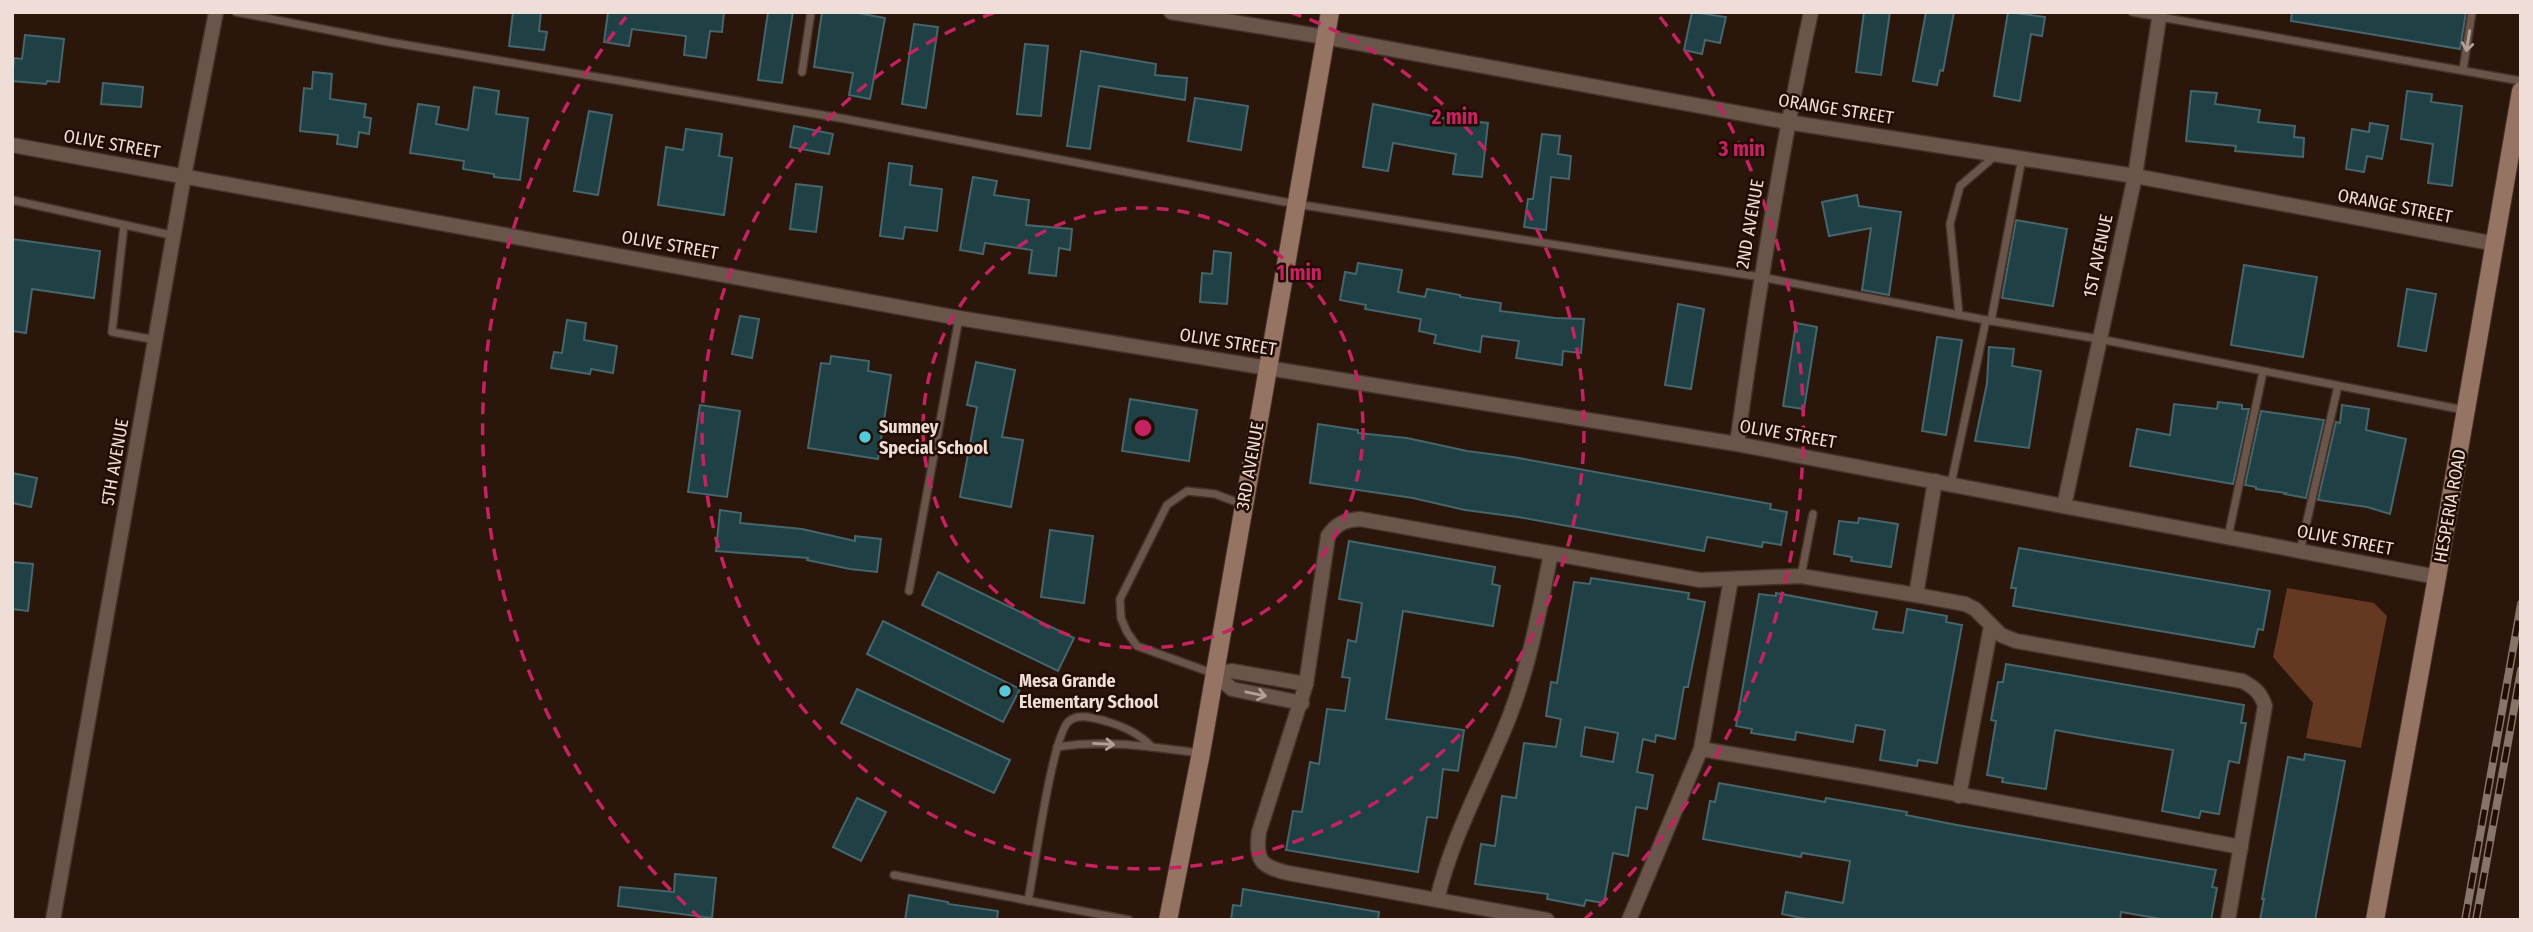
<svg xmlns="http://www.w3.org/2000/svg" width="2533" height="932" font-family="'Fira Sans Condensed',sans-serif">
<rect width="100%" height="100%" fill="#2b160b"/>
<path fill="#643821" d="M2287,588L2374,603L2387,616L2361,748L2306,738L2313,703L2273,657Z"/>
<g fill="#1f4146" stroke="#44666c" stroke-width="2" fill-rule="evenodd">
<path d="M513,12H541L539,31L547,32L544,50L509,46Z"/>
<path d="M608,12H724L722,32L710,31L706,58L684,55L686,36L632,29L629,46L604,42Z"/>
<path d="M768,12H793L782,83L758,80Z"/>
<path d="M822,12H853L885,18L870,99L849,95L853,73L814,67Z"/>
<path d="M1692,12L1726,17L1720,43L1705,40L1702,54L1684,50Z"/>
<path d="M1864,12H1890L1881,75L1856,72Z"/>
<path d="M1926,12H1954L1943,71L1940,70L1937,85L1913,81Z"/>
<path d="M2008,12L2045,17L2042,36L2031,34L2020,101L1994,96Z"/>
<path d="M2292,12H2466L2460,49L2291,21Z"/>
<path d="M914,24L938,27L926,108L902,104Z"/>
<path d="M25,35L64,39L59,82L47,81L46,84L12,81L14,58L22,59Z"/>
<path d="M1025,44L1048,46L1041,116L1017,114Z"/>
<path d="M1081,51L1156,64L1155,75L1187,78L1185,100L1099,86L1090,149L1067,146Z"/>
<path d="M313,72L332,74L330,99L366,104L364,117L371,118L369,134L359,132L357,147L337,144L338,135L300,131L304,88L312,89Z"/>
<path d="M103,83L143,87L141,107L101,104Z"/>
<path d="M474,87L499,91L496,114L528,118L520,180L494,177V174L463,169L464,161L410,153L418,104L439,107L436,124L468,130Z"/>
<path d="M2191,91L2217,93L2215,104L2260,110L2258,122L2295,126L2294,137L2304,138L2303,157L2235,151L2236,146L2186,141Z"/>
<path d="M2407,91L2432,94L2431,102L2462,106L2452,186L2428,183L2433,144L2401,139Z"/>
<path d="M1195,98L1248,106L1241,150L1188,141Z"/>
<path d="M1373,104L1443,118L1488,123L1482,177L1453,174L1456,154L1393,143L1388,171L1363,167Z"/>
<path d="M589,111L612,115L598,195L574,191Z"/>
<path d="M2370,123L2388,126L2382,159L2367,156L2364,172L2346,169L2352,129L2369,132Z"/>
<path d="M794,126L833,134L829,154L790,147Z"/>
<path d="M686,129L722,134L719,156L732,158L724,215L658,205L666,147L683,150Z"/>
<path d="M1542,134L1560,136L1558,154L1571,156L1569,179L1551,177L1546,230L1524,227L1528,199H1533Z"/>
<path d="M889,163L912,166L910,185L942,189L937,231L905,227L903,239L880,236Z"/>
<path d="M973,177L997,181L994,195L1029,200L1026,225L1072,229L1070,250L1059,248L1056,276L1029,273L1032,250L985,243L983,254L960,250Z"/>
<path d="M796,184L822,187L816,232L790,229Z"/>
<path d="M1857,195L1859,206L1901,212L1889,295L1862,290L1871,228L1829,236L1822,202Z"/>
<path d="M2016,220L2067,229L2053,306L2002,298Z"/>
<path d="M12,239L100,251L94,298L32,289L26,333L12,331Z"/>
<path d="M1214,251L1231,253L1227,304L1200,302L1202,273L1212,274Z"/>
<path d="M1358,263L1402,270L1398,292L1425,297L1427,289L1460,295V297L1501,303L1500,311L1555,318L1584,319L1581,353L1563,351L1562,365L1516,358L1519,341L1482,336L1480,352L1434,343L1436,335L1419,331L1421,319L1365,309L1366,305L1340,300L1345,272L1356,274Z"/>
<path d="M2244,265L2317,277L2303,357L2231,345Z"/>
<path d="M2407,289L2436,294L2426,351L2398,346Z"/>
<path d="M1678,304L1704,309L1691,389L1665,385Z"/>
<path d="M740,316L759,319L752,358L732,354Z"/>
<path d="M567,320L586,323L584,340L617,346L613,373L591,369L590,374L551,368L554,352L562,353Z"/>
<path d="M1796,323L1817,327L1804,409L1783,406Z"/>
<path d="M1937,337L1962,340L1946,435L1922,431Z"/>
<path d="M1989,347L2014,349L2012,366L2041,371L2029,448L1975,441L1987,383Z"/>
<path d="M831,356L869,361L868,371L891,375L878,459L808,448L821,363L830,364Z"/>
<path d="M976,362L1015,370L1002,437L1023,440L1011,507L960,497L977,407L967,405Z"/>
<path d="M1130,399L1197,410L1189,461L1122,451Z"/>
<path d="M2218,402L2242,405V409H2249L2233,484L2130,466L2137,429L2170,435L2174,404L2217,409Z"/>
<path d="M700,405L740,411L727,497L688,492Z"/>
<path d="M2342,405L2369,409L2366,430L2406,439L2390,514L2367,507L2318,500L2336,422L2340,423Z"/>
<path d="M2261,411L2324,420L2306,498L2285,494L2286,493L2256,489V487L2245,485Z"/>
<path d="M1318,424L1358,430V433L1407,438L1467,451L1513,457L1771,504L1770,509L1787,512L1781,545L1763,542L1762,547L1707,537L1704,551L1518,517L1465,510L1413,498L1310,483Z"/>
<path d="M12,473L37,478L31,507L12,503Z"/>
<path d="M720,510L741,513L740,523L802,529L855,541V536L881,539L877,572L850,569L807,560L808,558L716,551Z"/>
<path d="M1859,518L1898,524L1891,567L1851,561L1852,557L1834,554L1839,521L1858,523Z"/>
<path d="M1050,530L1093,536L1084,603L1041,597Z"/>
<path d="M1349,541L1495,567L1492,584L1500,586L1493,626L1403,611L1386,719L1464,730L1458,771L1443,769L1437,818L1427,817L1418,872L1286,850L1293,811L1302,812L1310,762L1319,764L1327,709L1345,711L1350,678L1342,677L1348,640L1356,642L1362,603L1339,599Z"/>
<path d="M2019,548L2270,591L2263,630L2258,629L2254,647L2013,606L2016,588H2011Z"/>
<path d="M12,562L33,564L28,611L12,609Z"/>
<path d="M938,572L1074,638L1058,671L922,605Z"/>
<path d="M1591,578L1689,593L1688,599L1705,602L1688,687H1684L1675,739L1656,735L1655,742L1643,739L1637,772L1653,775L1647,809L1636,807L1628,856L1613,853L1604,903L1586,900L1584,906L1547,899L1548,894L1475,884L1481,844L1495,846L1502,796L1516,798L1524,743L1556,747L1561,719L1546,716L1551,682L1557,683L1574,582L1590,584ZM1585,727L1618,733L1613,762L1581,756Z"/>
<path d="M1776,593L1877,612L1873,629L1903,633L1907,609L1947,616L1946,622L1962,625L1937,763L1918,760L1917,766L1880,760L1885,730L1856,725L1853,742L1796,732L1795,740L1751,733L1752,729L1736,726L1759,594L1776,596Z"/>
<path d="M883,621L1020,689L1003,722L867,654Z"/>
<path d="M2006,664L2244,705L2241,723H2246L2239,763L2229,761L2219,814L2201,811L2199,818L2162,811L2173,750L2094,737L2055,730L2046,789L2002,782L2003,778L1987,775L1996,721L1991,720L1998,682H2003Z"/>
<path d="M857,689L1010,760L994,793L841,723Z"/>
<path d="M2305,754L2345,761L2315,920H2260L2264,899H2262L2288,757L2304,760Z"/>
<path d="M1719,783L1825,802L1826,798L1907,812L1906,815L1957,825L2216,870L2212,887L2217,888L2211,920H2167L2121,912L2120,920H1811L1782,914L1786,892L1843,903L1850,861L1802,853L1801,857L1703,839L1710,801L1715,802Z"/>
<path d="M857,798L886,812L861,861L833,847Z"/>
<path d="M675,874L716,878L712,918L618,906L620,887L674,892Z"/>
<path d="M1243,889L1379,912L1378,920H1231L1233,905L1241,906Z"/>
<path d="M909,895L948,902V904L998,911L997,920H905Z"/>
</g>
<g fill="none" stroke-linecap="round" stroke-linejoin="round">
<g stroke="#463228" stroke-width="10">
<g id="lane">
<path d="M236,12L389,42L840,118L1296,204L1761,277L1986,320L2099,339L2464,410"/>
<path d="M2132,12L2521,81"/>
<path d="M2463,70L2472,12"/>
<path d="M802,72L811,12"/>
<path d="M12,200L175,236"/>
<path d="M124,225L112,332L156,340"/>
<path d="M1959,315L1950,224L1960,186L1996,155"/>
<path d="M1991,321L2022,158"/>
<path d="M1951,484L1986,320"/>
<path d="M2228,537L2263,372"/>
<path d="M2300,551L2338,386"/>
<path d="M1801,576L1813,514"/>
<path d="M909,591L959,318"/>
<path d="M1215,674L1137,646L1127,632L1121,618L1120,599L1167,505L1187,491L1215,494L1242,504"/>
<path d="M1057,747C1104,739 1152,747 1199,753"/>
<path d="M894,875L1129,920"/>
<path d="M1028,901C1034,872 1052,735 1069,721C1079,713 1093,718 1105,721C1123,726 1139,733 1152,747"/>
</g>
</g>
<g stroke="#463228" stroke-width="17">
<g id="street">
<path d="M1171,12L1325,37L1787,122L2135,176L2496,244"/>
<path d="M12,145L959,318L1737,444L2437,577"/>
<path d="M1737,444C1757,299 1780,155 1811,12"/>
<path d="M2064,506L2135,176L2160,12"/>
<path d="M1916,595L1935,481"/>
<path d="M1215,674L1232,689L1302,703"/>
<path d="M1215,674L1232,671L1306,684"/>
<path d="M1701,749L1871,778L2241,847"/>
<path d="M1959,796L1991,626"/>
<path d="M1437,900C1452,835 1486,777 1510,715C1530,663 1540,608 1551,553"/>
<path d="M53,920L184,176L216,12"/>
<path d="M1547,920L1288,873C1261,867 1255,860 1259,832L1306,684L1328,536C1337,523 1345,520 1360,519L1700,580L1801,576L1916,595L1965,604L1975,609L2001,635L2016,641L2242,681C2254,687 2261,693 2265,706L2228,920"/>
<path d="M1629,920L1701,749L1731,579"/>
</g>
</g>
<g stroke="#463228" stroke-width="20">
<g id="secondary">
<path d="M1168,920L1201,753L1330,12"/>
<path d="M2375,920L2437,577L2521,91"/>
</g>
</g>
<use href="#lane" stroke="#6a554a" stroke-width="7"/>
<use href="#street" stroke="#6a554a" stroke-width="14"/>
<use href="#secondary" stroke="#967464" stroke-width="18"/>
<g stroke="#87746b" stroke-width="8">
<g id="rail">
<path d="M2465,920L2521,604"/>
<path d="M2476,920L2521,670"/>
</g>
</g>
<use href="#rail" stroke="#210d04" stroke-width="5" stroke-dasharray="16" stroke-linecap="butt"/>
</g>
<defs><path id="oneway-shaft" d="M-6 0H5M1.5-3L5.5 0L1.5 3" fill="none" stroke-width="1.6" stroke-linecap="round" stroke-linejoin="round" transform="scale(1.75)"/></defs>
<g stroke="#b3a098">
<use href="#oneway-shaft" transform="translate(2468 41) rotate(99)"/>
<use href="#oneway-shaft" transform="translate(1256 694) rotate(12)"/>
<use href="#oneway-shaft" transform="translate(1104 744) rotate(3)"/>
</g>
<g fill="none" stroke="#c42261" stroke-width="3.5" stroke-dasharray="12 9">
<circle cx="1143" cy="428" r="220"/>
<path d="M1290 12A441 441 0 1 1 996 12"/>
<path d="M701 919A661 661 0 0 1 626 17M1660 17A661 661 0 0 1 1585 919"/>
</g>
<g fill="#54cadc" stroke="#210d04" stroke-width="2.5">
<circle cx="865" cy="437" r="7"/>
<circle cx="1005" cy="691" r="7"/>
</g>
<g text-anchor="middle" stroke-width="5" stroke-linejoin="round" paint-order="stroke">
<g font-size="18" fill="#eeded7" stroke="#210d04">
<text transform="translate(1836 109) rotate(9)" y="6">ORANGE STREET</text>
<text transform="translate(112 144) rotate(10)" y="6">OLIVE STREET</text>
<text transform="translate(2395 206) rotate(11)" y="6">ORANGE STREET</text>
<text transform="translate(1750 224) rotate(-80)" y="6">2ND AVENUE</text>
<text transform="translate(670 245) rotate(10)" y="6">OLIVE STREET</text>
<text transform="translate(2098 256) rotate(-78)" y="6">1ST AVENUE</text>
<text transform="translate(1228 342) rotate(9)" y="6">OLIVE STREET</text>
<text transform="translate(1788 434) rotate(10)" y="6">OLIVE STREET</text>
<text transform="translate(115 462) rotate(-80)" y="6">5TH AVENUE</text>
<text transform="translate(1250 466) rotate(-80)" y="6">3RD AVENUE</text>
<text transform="translate(2450 506) rotate(-80)" y="6">HESPERIA ROAD</text>
<text transform="translate(2345 540) rotate(11)" y="6">OLIVE STREET</text>
</g>
<g font-size="18" font-weight="bold" fill="#eeded7" stroke="#210d04" text-anchor="start">
<text x="879" y="433">Sumney<tspan x="879" dy="21">Special School</tspan></text>
<text x="1019" y="687">Mesa Grande<tspan x="1019" dy="21">Elementary School</tspan></text>
</g>
</g>
<circle cx="1143" cy="428" r="10" fill="#c42261" stroke="#210d04" stroke-width="3.5"/>
<g font-size="21" text-anchor="middle" font-weight="bold" fill="#c42261" stroke="#210d04" stroke-width="5" stroke-linejoin="round" paint-order="stroke">
<text x="1455" y="124">2 min</text>
<text x="1742" y="156">3 min</text>
<text x="1299" y="280">1 min</text>
</g>
<rect width="2533" height="932" fill="none" stroke="#eeded7" stroke-width="28"/>
</svg>
